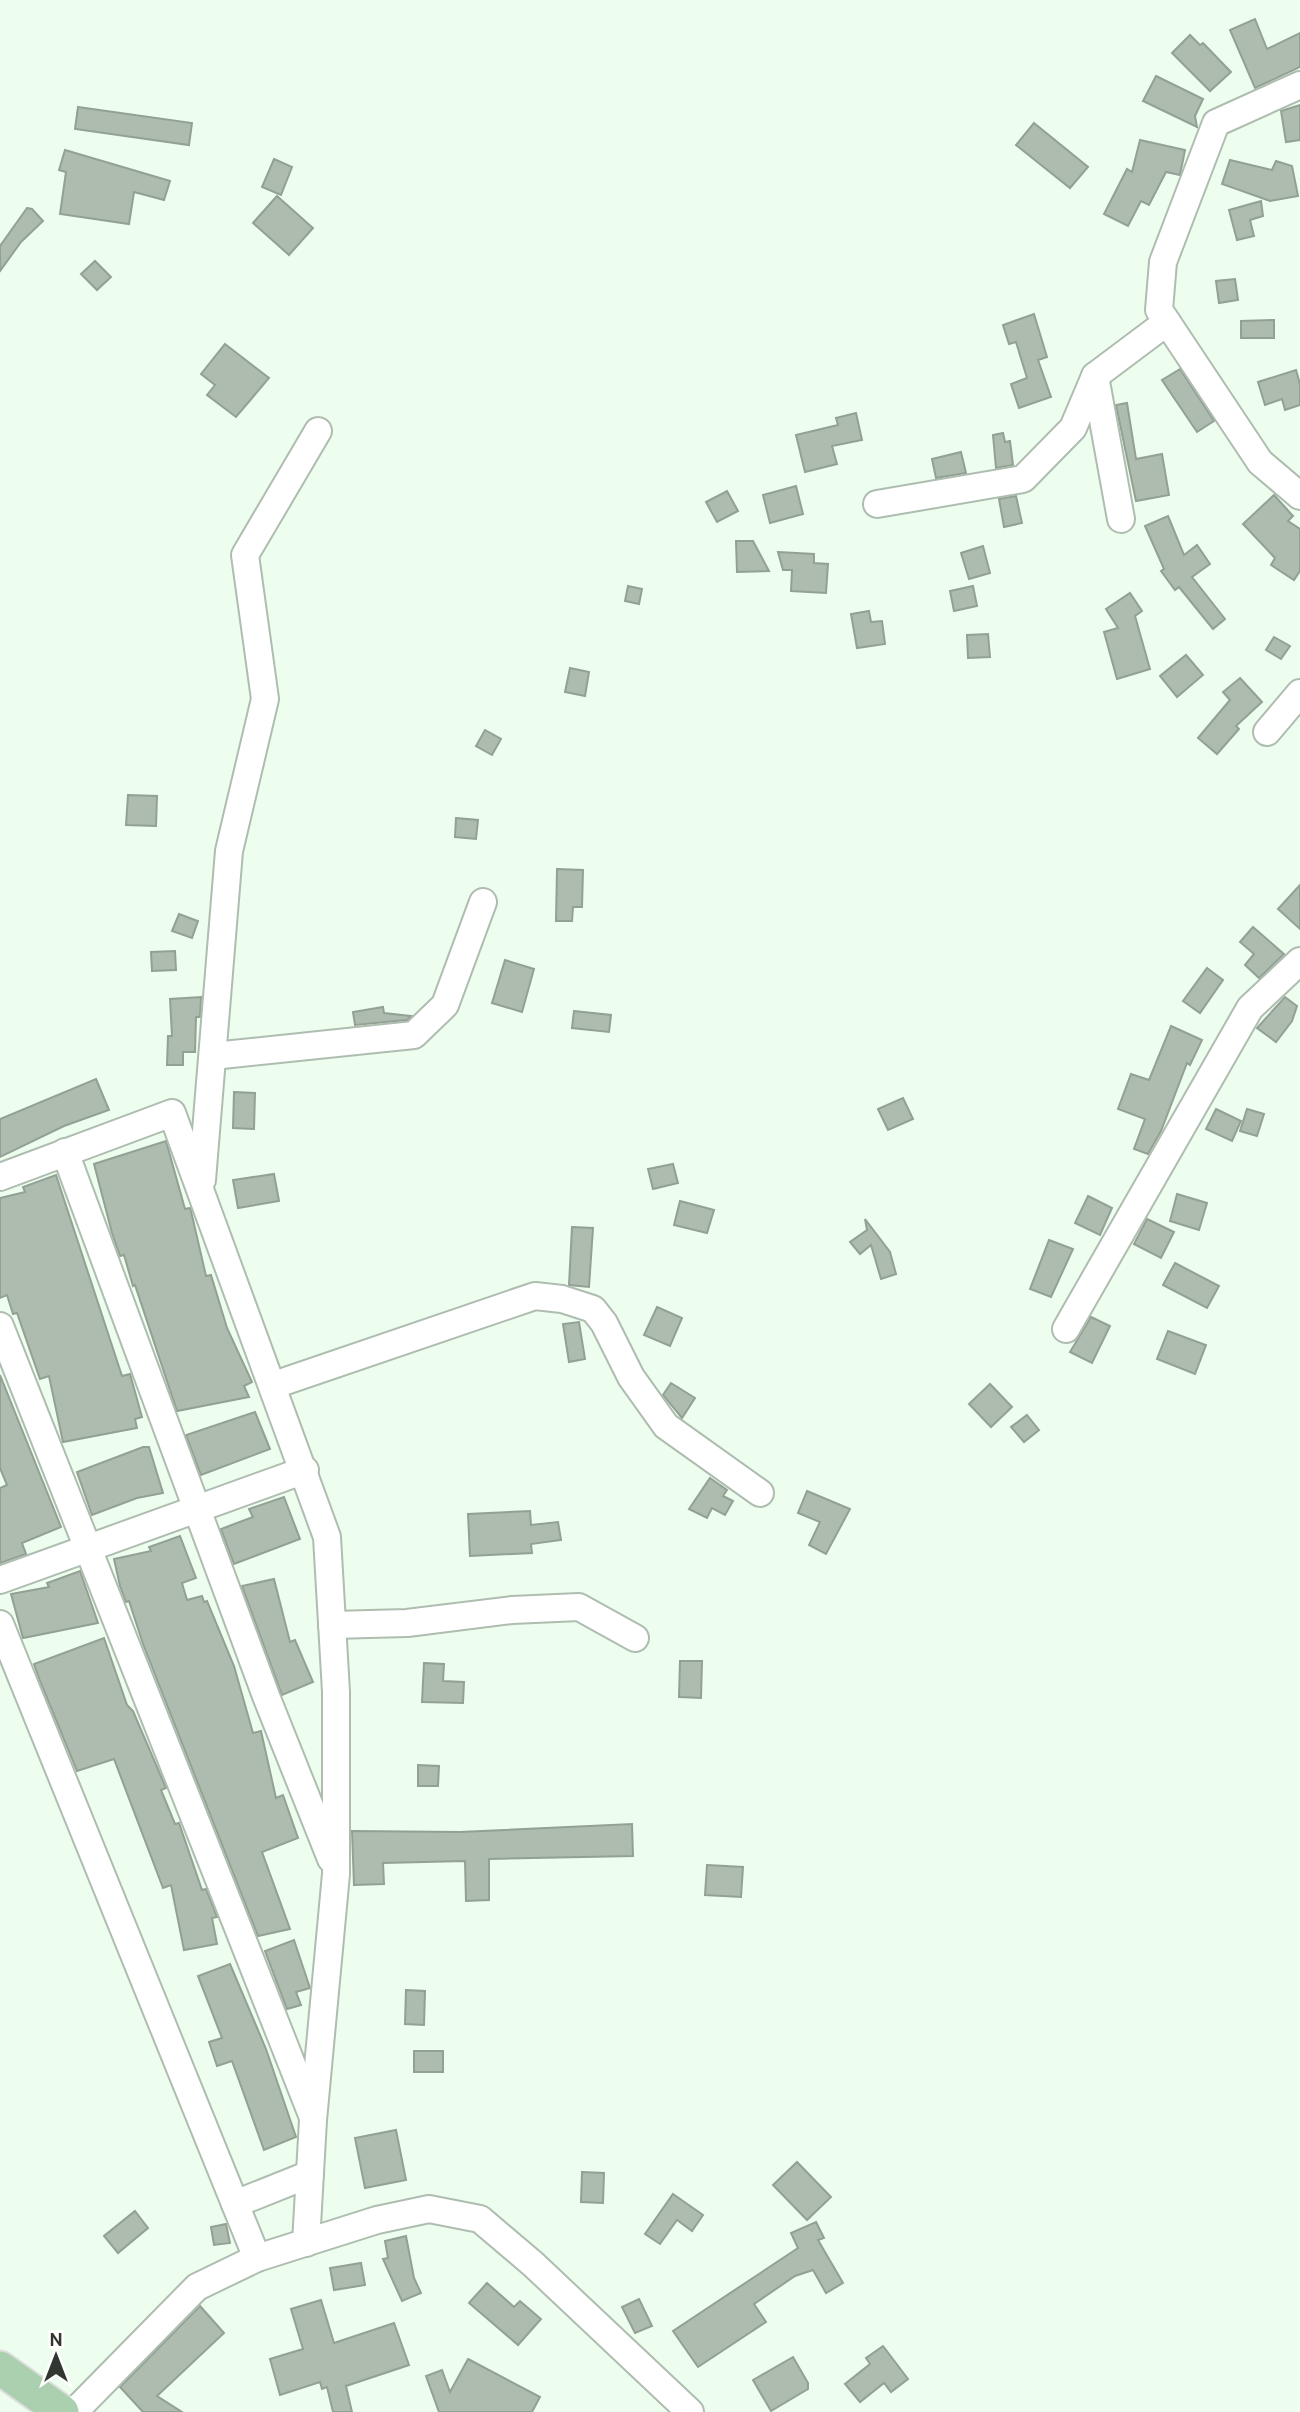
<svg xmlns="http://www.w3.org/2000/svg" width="1300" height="2412" font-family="Overpass,sans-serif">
<rect width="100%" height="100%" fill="#edfdee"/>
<g fill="#aebcaf" stroke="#92a194" stroke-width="2">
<path d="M1255,19L1267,49L1300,33V67L1255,88L1230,30Z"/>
<path d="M1190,35L1200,45L1203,43L1231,72L1210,91L1172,53Z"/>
<path d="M1156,76L1203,99L1195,116L1197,127L1143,101Z"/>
<path d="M1300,105V140L1286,142L1281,111Z"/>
<path d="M78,107L192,123L189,145L75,129Z"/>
<path d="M1034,123L1088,167L1070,188L1016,145Z"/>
<path d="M1140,140L1185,150L1180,175L1166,172L1149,205L1141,201L1128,226L1104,214L1127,169L1132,172Z"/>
<path d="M65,150L170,181L164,200L134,192L129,224L60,214L66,172L59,170Z"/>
<path d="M274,159L292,167L281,195L262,187Z"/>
<path d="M1230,160L1272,170L1276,161L1292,166L1298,196L1270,201L1222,184Z"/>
<path d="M277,196L313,228L289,255L253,223Z"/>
<path d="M1261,201L1263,216L1250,220L1254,236L1237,240L1229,210Z"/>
<path d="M27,208L32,209L43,221L21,242L0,271V246Z"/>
<path d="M95,261L111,277L97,290L81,274Z"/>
<path d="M1235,279L1238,300L1219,303L1216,281Z"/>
<path d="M1034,314L1047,357L1038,360L1051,397L1019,408L1011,384L1027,378L1016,342L1009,344L1003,325Z"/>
<path d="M1274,320V338H1241V321Z"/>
<path d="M225,344L269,378L236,417L207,395L215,385L201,374Z"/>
<path d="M1180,369L1214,421L1197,432L1162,380Z"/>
<path d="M1296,370L1300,384V405L1285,410L1282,399L1265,405L1258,382Z"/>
<path d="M1127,403L1136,459L1162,454L1169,495L1136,501L1116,405Z"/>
<path d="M856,413L862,440L832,446L837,464L805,472L796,435L838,425L836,418Z"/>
<path d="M1003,433L1005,442L1010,441L1013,465L996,468L993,435Z"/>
<path d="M961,452L966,473L936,478L932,459Z"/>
<path d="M796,486L803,514L770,523L763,495Z"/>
<path d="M727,491L738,511L717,522L706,502Z"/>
<path d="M1274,495L1293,516L1288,521L1300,529V571L1294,580L1271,565L1275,558L1243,524Z"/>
<path d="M1016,496L1022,523L1004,527L999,499Z"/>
<path d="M1168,516L1184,555L1197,545L1210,564L1192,577L1225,619L1213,629L1179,587L1175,590L1161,571L1164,569L1145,526Z"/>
<path d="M736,541H753L769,571L737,572Z"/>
<path d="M983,546L990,573L969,579L961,553Z"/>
<path d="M778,552L814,554V563L828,564L826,593L791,591L792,570H783Z"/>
<path d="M628,586L642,589L639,604L625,601Z"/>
<path d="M973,586L977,606L954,611L950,591Z"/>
<path d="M1130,593L1142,611L1135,616L1150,669L1117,679L1104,632L1118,628L1106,609Z"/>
<path d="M869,611L871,622L882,621L885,644L857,648L851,614Z"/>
<path d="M988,634L990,657L968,658L967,635Z"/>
<path d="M1274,637L1290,646L1281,659L1266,650Z"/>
<path d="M1186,655L1203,675L1177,697L1160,676Z"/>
<path d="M570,668L589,672L585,696L565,692Z"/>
<path d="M1240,678L1262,702L1236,726L1239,729L1217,754L1198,738L1230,700L1223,692Z"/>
<path d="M485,730L501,739L492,755L476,746Z"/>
<path d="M128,795L157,796L156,826L126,825Z"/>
<path d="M456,818L478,820L476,839L455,837Z"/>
<path d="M557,869L583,870L582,907H573L572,921H556Z"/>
<path d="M1300,885V929L1278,909Z"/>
<path d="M179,914L198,921L192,938L172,931Z"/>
<path d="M1253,927L1284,954L1259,978L1245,965L1254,954L1240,942Z"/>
<path d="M175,951L176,970L152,971L151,952Z"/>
<path d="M505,960L534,969L522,1012L492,1003Z"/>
<path d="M1207,968L1223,980L1200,1013L1183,1001Z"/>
<path d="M201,997L200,1017H196L195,1052H183V1065H167L168,1036H172L170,999Z"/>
<path d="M1285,997L1297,1006L1292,1021L1276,1042L1257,1028Z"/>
<path d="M383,1007L384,1013L411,1016L407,1020L355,1025L353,1012Z"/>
<path d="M574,1011L611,1015L609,1032L572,1028Z"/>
<path d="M1171,1026L1202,1040L1190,1065L1187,1063L1161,1131L1148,1154L1134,1149L1145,1119L1118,1109L1131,1074L1149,1080Z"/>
<path d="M96,1079L109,1110L64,1126L0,1157V1119Z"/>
<path d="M234,1092L255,1093L254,1129L233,1128Z"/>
<path d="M903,1098L913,1119L888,1130L878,1109Z"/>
<path d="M1216,1109L1241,1121L1232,1141L1206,1129Z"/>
<path d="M1247,1109L1264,1114L1257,1136L1240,1131Z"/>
<path d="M166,1141L185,1209L190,1208L191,1211L206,1276L211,1275L227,1328L252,1382L244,1386L249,1397L177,1411L135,1285L133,1286L124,1255L120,1256L112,1233L94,1164Z"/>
<path d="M673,1164L678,1183L653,1189L648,1169Z"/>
<path d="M274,1174L279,1201L238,1208L233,1180Z"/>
<path d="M56,1175L122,1376L130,1374L142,1417L135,1419L137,1428L63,1442L49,1376L40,1379L17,1313L13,1314L7,1295L0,1298V1198L25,1192L23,1187Z"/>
<path d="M1177,1194L1207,1203L1199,1230L1170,1221Z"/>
<path d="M1088,1196L1112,1208L1100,1235L1075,1223Z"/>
<path d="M680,1201L714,1210L707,1233L674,1225Z"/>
<path d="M865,1219L890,1252L896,1274L881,1279L871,1245L860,1254L850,1242L867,1230Z"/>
<path d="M1147,1219L1174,1232L1161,1258L1134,1244Z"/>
<path d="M572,1227L593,1228L589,1287L569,1285Z"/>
<path d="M1049,1240L1073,1249L1051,1297L1030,1289Z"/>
<path d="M1175,1263L1219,1286L1207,1308L1163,1285Z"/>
<path d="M657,1307L682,1318L670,1346L644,1335Z"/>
<path d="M1091,1317L1110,1326L1092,1363L1070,1352Z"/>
<path d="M579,1322L585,1359L569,1362L563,1324Z"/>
<path d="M1168,1331L1206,1345L1195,1374L1157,1359Z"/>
<path d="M0,1375L61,1527L22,1543L26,1554L0,1563V1488L7,1485L0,1468Z"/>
<path d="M671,1383L695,1398L682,1418L663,1395Z"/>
<path d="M990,1384L1012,1407L991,1427L969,1404Z"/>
<path d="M255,1412L270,1449L201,1475L186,1435Z"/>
<path d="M1027,1415L1039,1430L1024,1442L1011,1427Z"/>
<path d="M143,1447H149L163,1493L137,1498L92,1515L77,1472Z"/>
<path d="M710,1478L727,1490L723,1496L733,1501L725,1515L712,1508L707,1518L689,1509Z"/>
<path d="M807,1491L850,1509L826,1554L809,1545L820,1522L798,1513Z"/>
<path d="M284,1497L300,1539L234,1564L221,1529L253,1517L249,1509Z"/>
<path d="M530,1511L531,1525L558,1522L561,1540L531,1544L532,1553L470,1556L468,1514Z"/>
<path d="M180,1536L196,1578L182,1583L187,1600L202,1596L204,1602L207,1601L234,1666L253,1733L261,1731L276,1798L283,1795L298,1838L262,1852L290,1929L258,1936L143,1644L129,1601L126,1602L120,1586L114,1559L151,1551L149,1547Z"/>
<path d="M80,1571L98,1623L23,1638L11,1594L49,1587L47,1583Z"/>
<path d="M274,1579L290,1642L295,1640L313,1682L282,1695L242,1586Z"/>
<path d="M104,1638L127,1705L133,1711L166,1788L161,1790L175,1824L179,1823L202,1890L206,1889L217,1917L212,1918L217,1944L184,1950L171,1885L163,1888L114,1759L77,1771L40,1681L34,1664Z"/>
<path d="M680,1661H702L701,1698L679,1697Z"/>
<path d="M424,1663L444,1664L443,1681L464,1682L463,1703L422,1702Z"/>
<path d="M418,1765L439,1766L438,1786H418Z"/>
<path d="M632,1824L633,1856L489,1859V1900L466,1901L465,1861L383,1863L384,1884L354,1885L352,1831L460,1832Z"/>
<path d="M707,1865L743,1867L741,1897L705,1895Z"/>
<path d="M294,1940L310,1988L296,1992L301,2005L287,2009L265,1951Z"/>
<path d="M230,1964L266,2049L296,2137L264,2150L232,2061L217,2066L209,2042L222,2038L198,1976Z"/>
<path d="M406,1990L425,1991L424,2025L405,2024Z"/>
<rect x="414" y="2051" width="29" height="21"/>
<path d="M396,2130L406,2180L365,2188L355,2138Z"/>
<path d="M797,2162L831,2197L807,2220L773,2185Z"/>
<path d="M582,2172L604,2173L603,2203L581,2202Z"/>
<path d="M673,2194L703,2215L692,2231L677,2220L660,2244L645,2234Z"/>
<path d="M135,2211L148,2228L118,2253L104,2236Z"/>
<path d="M816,2222L824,2238L818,2240L843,2283L826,2293L813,2270L795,2276L754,2304L766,2322L698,2367L673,2331L798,2248L791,2233Z"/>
<path d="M226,2224L230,2243L214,2245L211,2227Z"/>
<path d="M406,2236L414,2278L421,2293L402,2301L383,2259L388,2258L385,2241Z"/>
<path d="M361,2263L365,2285L334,2290L330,2268Z"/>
<path d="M487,2283L514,2307L520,2301L541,2319L518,2345L469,2303Z"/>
<path d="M639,2299L652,2326L635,2333L622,2307Z"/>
<path d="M321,2300L334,2343L394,2323L409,2365L346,2386L352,2412H333L327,2387L322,2389L320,2382L280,2395L270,2359L303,2349L291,2309Z"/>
<path d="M200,2306L224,2333L157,2396L182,2412H143L120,2387Z"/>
<path d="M883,2346L908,2379L891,2392L884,2383L860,2402L845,2384L870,2364L866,2358Z"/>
<path d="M793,2357L808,2383V2389L771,2411L753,2380Z"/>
<path d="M468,2359L540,2397L532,2412H439L426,2376L442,2370L450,2392Z"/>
</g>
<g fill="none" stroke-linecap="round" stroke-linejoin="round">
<g stroke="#aebdb0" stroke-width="30">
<g id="minor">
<path d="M1300,85L1216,123L1163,262L1159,310L1260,462L1300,496"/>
<path d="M1095,376L1121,519"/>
<path d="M877,504L1023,479L1073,428L1095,376L1167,322"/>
<path d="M1267,732L1300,693"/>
<path d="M213,1056L414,1035L445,1005L483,902"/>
<path d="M65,1152L266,1696L331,1859"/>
<path d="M0,1177L172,1113L327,1537L336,1692V1874L313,2120L306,2243"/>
<path d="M202,1180L229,851L265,699L245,555L318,431"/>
<path d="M0,1326L312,2115"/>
<path d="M1066,1329L1250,1008L1300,961"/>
<path d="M274,1385L535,1296L562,1299L593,1309L604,1323L631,1377L666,1426L760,1493"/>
<path d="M0,1580L305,1470"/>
<path d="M0,1624L257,2258"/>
<path d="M332,1625L407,1623L512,1610L579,1607L635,1638"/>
<path d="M235,2204L310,2174"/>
<path d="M74,2412L197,2287L257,2258L377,2220L429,2209L480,2219L533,2264L690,2412"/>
</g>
</g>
<g stroke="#dedfde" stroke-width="37">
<path id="major" d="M0,2368L62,2412"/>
</g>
<use href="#minor" stroke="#fff" stroke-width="26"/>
<use href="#major" stroke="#aad0b0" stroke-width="33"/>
</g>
<g transform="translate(56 2356)" stroke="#ffffff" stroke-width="5" paint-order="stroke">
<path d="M0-5L12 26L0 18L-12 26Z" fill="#303630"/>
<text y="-10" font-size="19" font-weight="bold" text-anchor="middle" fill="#303630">N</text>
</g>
</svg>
